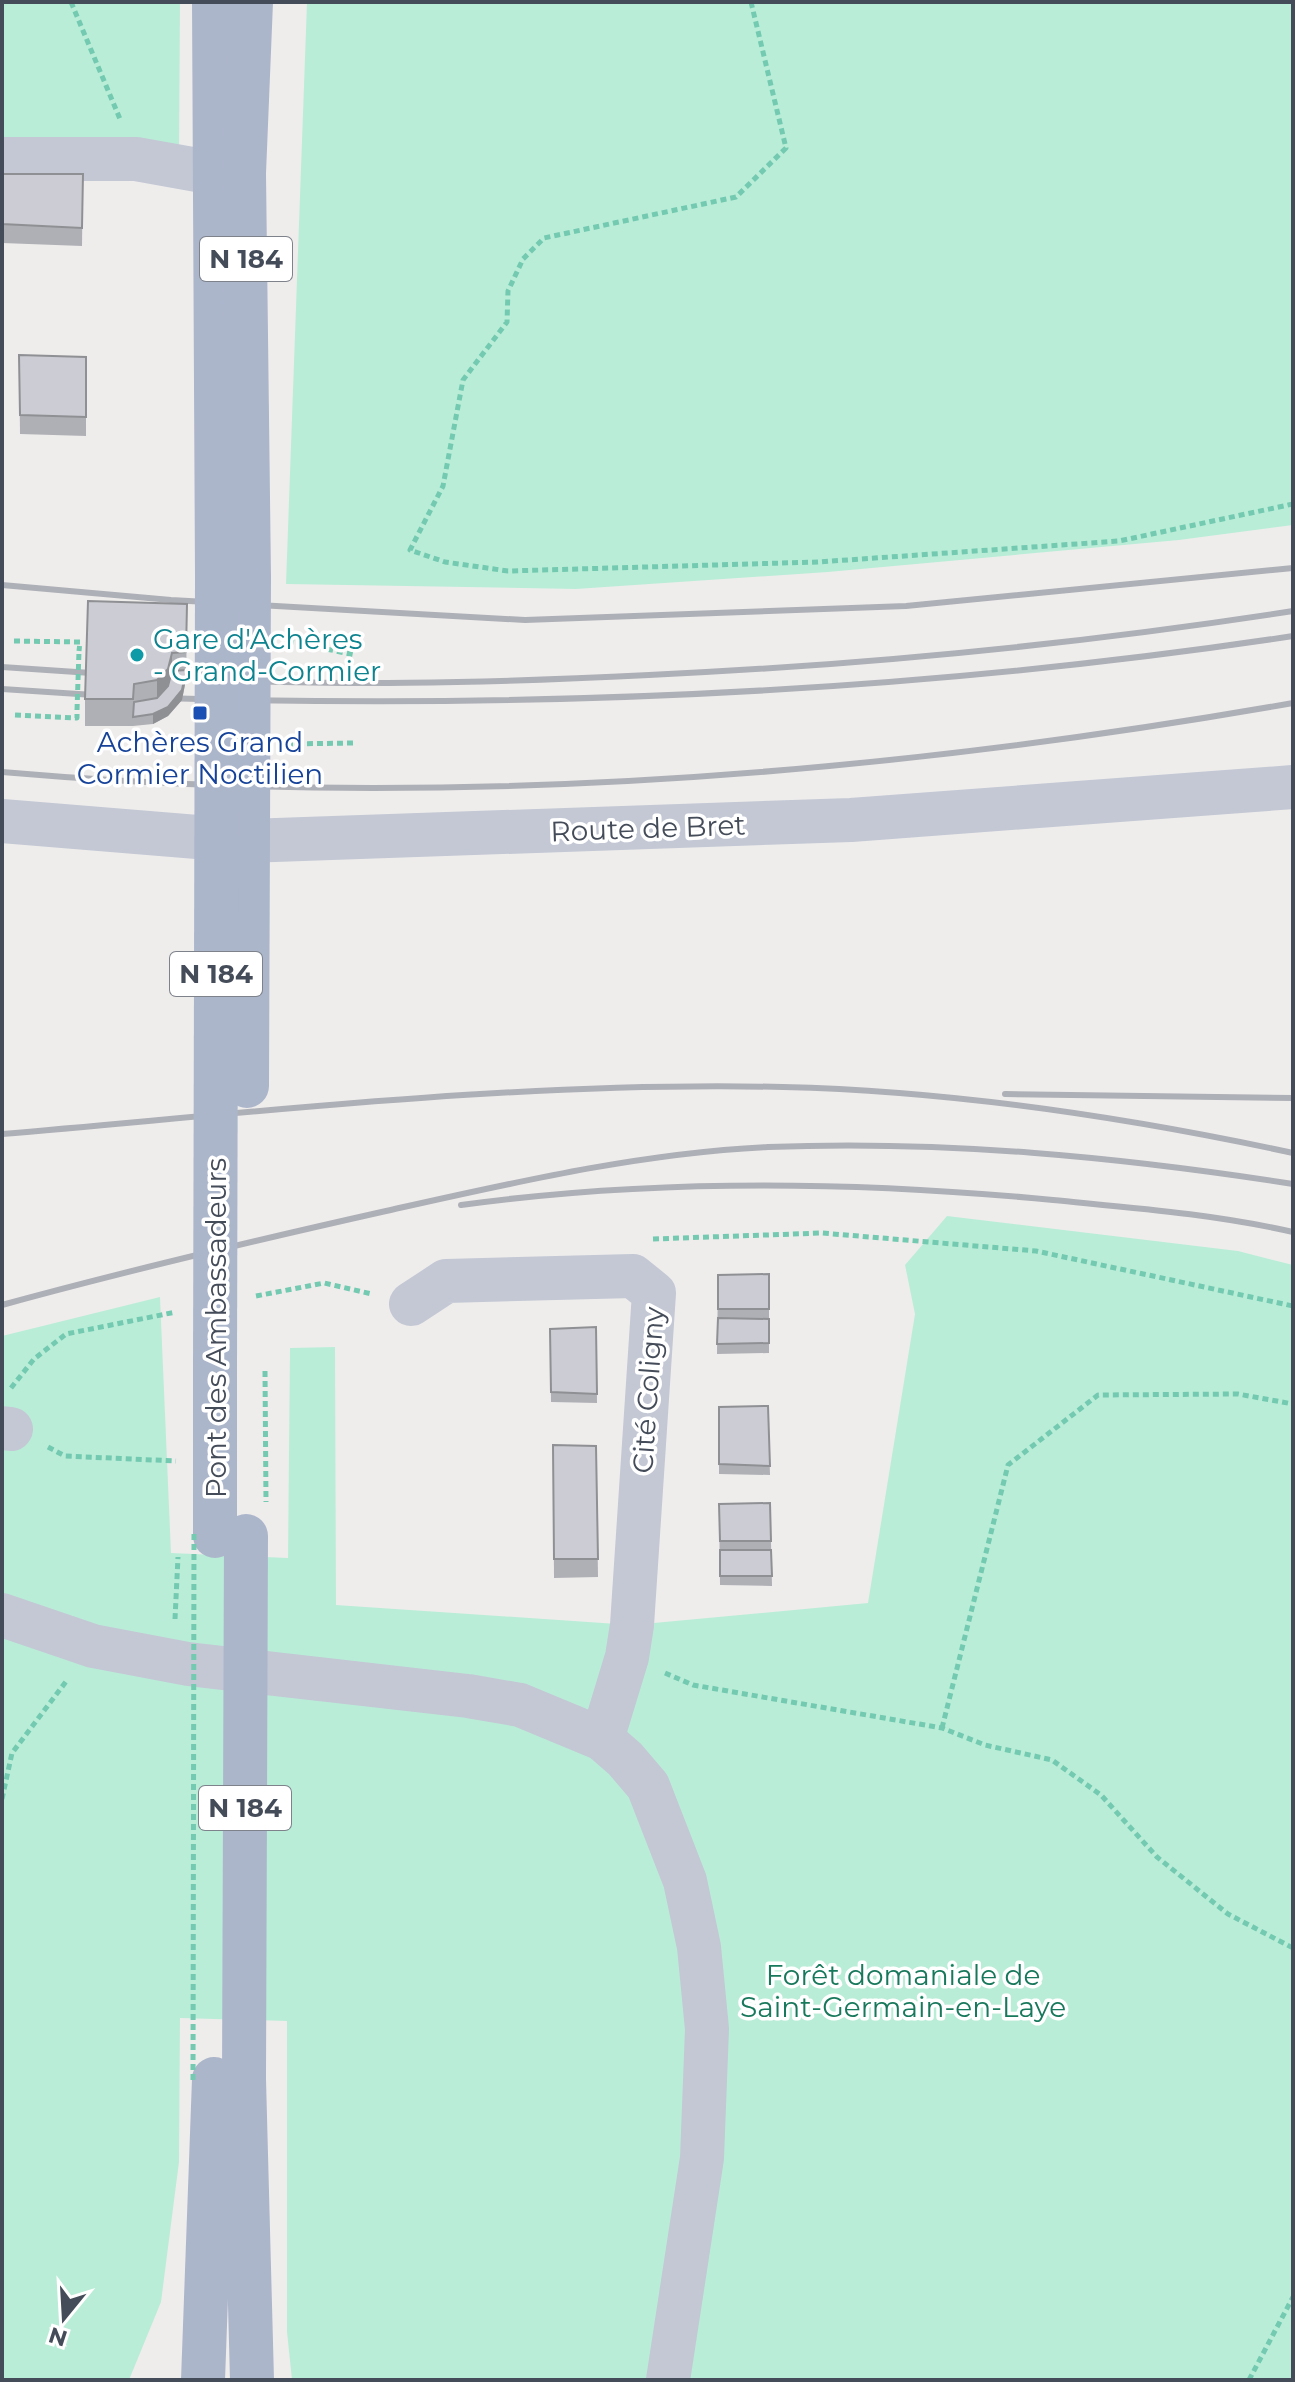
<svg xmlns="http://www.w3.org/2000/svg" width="1295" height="2382" font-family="Montserrat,sans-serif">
<rect width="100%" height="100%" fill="#efedec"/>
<g fill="#baedd8">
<path d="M2,2H180L179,156L2,158Z"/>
<path d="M307,2H1293V525L1179,540L828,572L576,589L286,584Z"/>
<path d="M947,1216L1238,1251L1293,1265V2380H292L287,2332V2021L180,2018L179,2162L161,2302L129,2380H2V1336L160,1297L171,1553L288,1558L290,1348L335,1347L336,1605L632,1625L868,1603L915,1314L905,1265Z"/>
</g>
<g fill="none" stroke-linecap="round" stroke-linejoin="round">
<g stroke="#73cab0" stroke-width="5" stroke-dasharray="6 4" stroke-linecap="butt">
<path d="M71,2L120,119"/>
<path d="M751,2L786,148L736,197L544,238L523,259L508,291L507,322L463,380L443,486L410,550L445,562L508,571L818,562L1119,541L1293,504"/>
<path d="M14,641L80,642L79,651"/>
<path d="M288,641L355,655"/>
<path d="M15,715L77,718V710"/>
<path d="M287,744L354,743"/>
<path d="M653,1239L822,1233L1036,1251L1293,1306"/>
<path d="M256,1296L324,1283L372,1294"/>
<path d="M265,1371L266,1502"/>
<path d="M11,1388L34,1359L66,1334L176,1312"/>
<path d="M48,1447L65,1456L176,1461"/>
<path d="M175,1619L178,1557"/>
<path d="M665,1673L693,1685L942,1728L985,1745L1052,1760L1101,1795L1157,1857L1228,1914L1293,1948"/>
<path d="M942,1728L1008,1465L1098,1395L1238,1394L1293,1404"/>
<path d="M2,1799L12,1753L68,1679"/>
<path d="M1249,2380L1293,2297"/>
</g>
<g stroke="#c3c8d4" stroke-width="44">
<path d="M2,159H136L214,173"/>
<path d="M2,821L246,841L851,820L1293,787"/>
<path d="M411,1304L446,1281L633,1276L654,1293L632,1625L627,1657L602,1739"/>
<path d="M2,1428L11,1429"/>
<path d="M2,1615L93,1646L188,1664L468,1696L520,1705L602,1739L625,1759L648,1786L685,1881L699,1947L707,2029L702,2158L668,2380"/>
</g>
<g stroke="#acb6cb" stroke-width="44">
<path d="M214,2L217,577"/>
<path d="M249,578L244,173L251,2"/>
<path d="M215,1372V1536"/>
<path d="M244,2079L252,2380"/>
<path d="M203,2380L214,2079"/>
</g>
<g stroke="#aeb0b7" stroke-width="6">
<path d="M2,585L171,600L525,620L906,606L1293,568"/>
<path d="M2,667L106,674"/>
<path d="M166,677C326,687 489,683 649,675C864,665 1080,644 1293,611"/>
<path d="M2,689L109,696"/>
<path d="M161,698C540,709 917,693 1293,636"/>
<path d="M2,772C434,810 867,778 1293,703"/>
<path d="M1005,1094L1293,1098"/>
<path d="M2,1134C261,1112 523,1081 783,1087C954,1091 1126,1117 1293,1153"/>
<path d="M461,1205C658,1178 856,1181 1053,1200C1134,1208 1214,1214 1293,1232"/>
<path d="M2,1305C129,1270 257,1240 386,1211C512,1183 639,1153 768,1147C944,1140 1120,1157 1293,1184"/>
</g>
<g stroke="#73cab0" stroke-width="5" stroke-dasharray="6 4" stroke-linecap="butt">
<path d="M77,710L79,651"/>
<path d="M193,2080L194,1533"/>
</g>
<g stroke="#acb6cb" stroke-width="44">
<path d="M247,1086L249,578"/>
<path d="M215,1372L217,577"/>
<path d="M244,2079L246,1536"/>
</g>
</g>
<g fill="#afb0b6">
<path d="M2,174H83L82,246L2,243Z"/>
<path d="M19,355L86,357V436L20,434Z"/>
<path d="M187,604L186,679L182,700L168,716L153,724L133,726H85V699Z"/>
<path d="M769,1274V1353L717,1354L718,1275Z"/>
<path d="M596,1327L597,1403L551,1402L550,1329Z"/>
<path d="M768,1406L770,1475L719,1474V1407Z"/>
<path d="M553,1445L596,1446L598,1577L554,1578Z"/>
<path d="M719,1504L771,1541L772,1586L720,1585Z"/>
</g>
<g fill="#8f9094">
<path d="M187,604L186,679L182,700L168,716L153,724V714L186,670Z"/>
<path d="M172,653V680L157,707V680Z"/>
</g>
<g fill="#cccdd4" stroke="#8f9094" stroke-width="2">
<path d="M2,174H83L82,228L2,224Z"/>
<path d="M19,355L86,357V417L20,415Z"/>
<path d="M88,601L187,604L186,652L172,653L168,669L157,680L134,684L133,699H85Z"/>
<path d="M186,670L182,690L168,707L153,714L133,717L134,702L157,698L168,686L172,671Z"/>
<path d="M769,1274V1309H718V1275Z"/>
<path d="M718,1318L769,1319V1343L717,1344Z"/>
<path d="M596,1327L597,1394L551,1392L550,1329Z"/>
<path d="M768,1406L770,1466L719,1464V1407Z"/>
<path d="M553,1445L596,1446L598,1559H554Z"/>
<path d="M770,1503L771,1541H720L719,1504Z"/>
<path d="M720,1550H771L772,1576H720Z"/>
</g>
<circle fill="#0f9aa8" stroke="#fff" stroke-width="3" cx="137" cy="655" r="8"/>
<rect fill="#1a4fb4" stroke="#fff" stroke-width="3" x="192" y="705" width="16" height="16" rx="4"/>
<g text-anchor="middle" stroke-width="7" stroke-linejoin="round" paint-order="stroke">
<g fill="#fff" stroke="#7d828b" stroke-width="2">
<rect x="200" y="237" width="92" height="44" rx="6"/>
<rect x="170" y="952" width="92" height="44" rx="6"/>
<rect x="199" y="1786" width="92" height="44" rx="6"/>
</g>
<g font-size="26" font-weight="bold" fill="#454c59">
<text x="246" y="268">N 184</text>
<text x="216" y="983">N 184</text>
<text x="245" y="1817">N 184</text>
</g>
<g font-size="28" fill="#0d838f" stroke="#fff" text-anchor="start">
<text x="153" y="649">Gare d'Achères<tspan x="153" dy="32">- Grand-Cormier</tspan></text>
</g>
<g font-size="28" fill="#164399" stroke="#fff">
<text x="200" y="752">Achères Grand<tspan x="200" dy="32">Cormier Noctilien</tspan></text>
</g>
<g font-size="28" fill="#454c59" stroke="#fff">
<text transform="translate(648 828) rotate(-2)" y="10">Route de Bret</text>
<text transform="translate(216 1328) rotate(-90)" y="10">Pont des Ambassadeurs</text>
<text transform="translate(648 1390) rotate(-86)" y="10">Cité Coligny</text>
</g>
<g font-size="28" fill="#18785b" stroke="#fff">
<text x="903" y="1985">Forêt domaniale de<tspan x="903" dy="32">Saint-Germain-en-Laye</tspan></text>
</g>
</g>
<rect width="1295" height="2382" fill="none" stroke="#454c59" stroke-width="8"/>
<g transform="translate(64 2318) rotate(198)" stroke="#ffffff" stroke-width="6" paint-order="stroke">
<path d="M0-6L14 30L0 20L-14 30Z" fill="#454c59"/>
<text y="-12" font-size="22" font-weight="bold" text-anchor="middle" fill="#454c59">N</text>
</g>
</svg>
